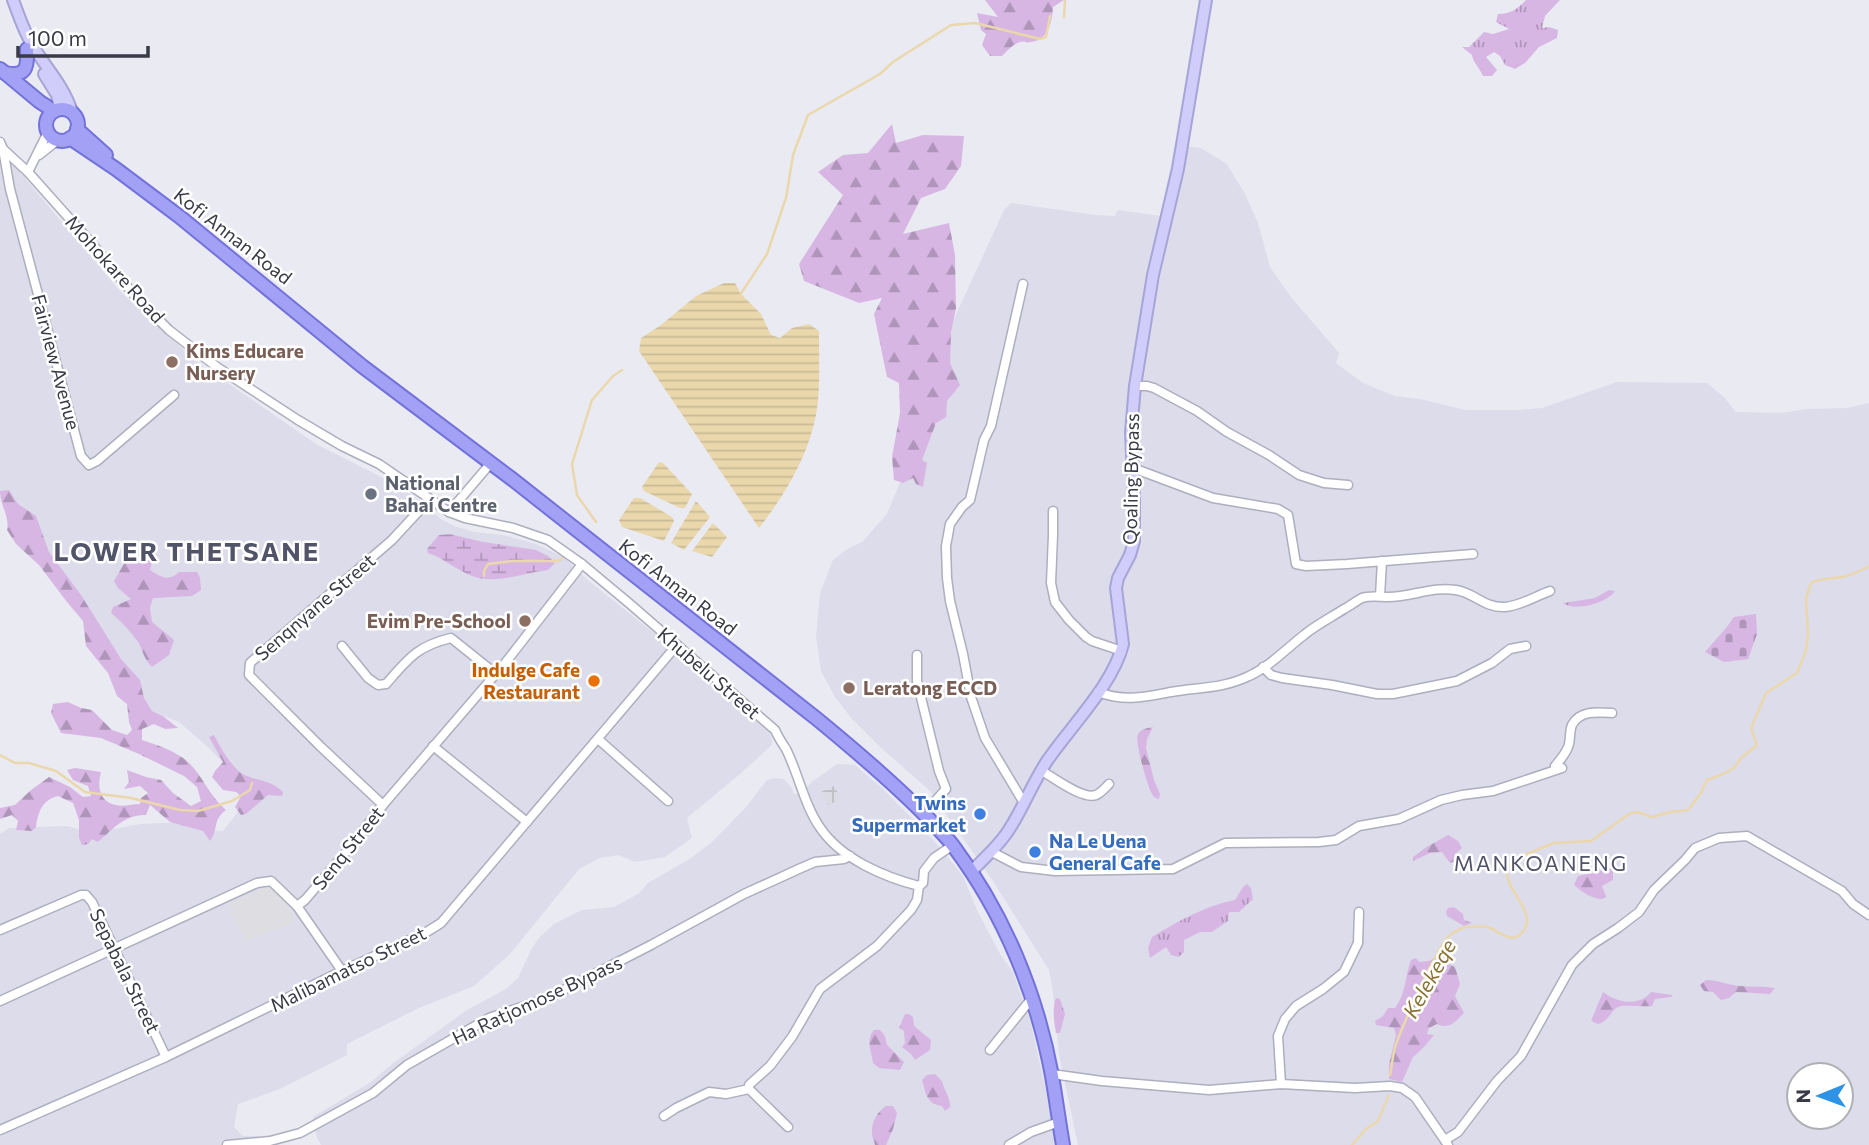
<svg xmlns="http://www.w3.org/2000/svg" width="1869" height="1145" font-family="Commissioner,sans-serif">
<defs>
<pattern id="industrial-grid" width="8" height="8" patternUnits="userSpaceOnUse" patternTransform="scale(1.75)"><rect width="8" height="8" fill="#dbdce3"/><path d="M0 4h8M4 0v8" fill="none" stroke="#bdbec4"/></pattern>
<pattern id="grass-tufts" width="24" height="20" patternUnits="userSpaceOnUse" patternTransform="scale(1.75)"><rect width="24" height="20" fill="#d8b6e3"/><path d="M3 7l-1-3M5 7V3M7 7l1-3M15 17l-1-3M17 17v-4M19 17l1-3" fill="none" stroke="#b095ba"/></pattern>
<pattern id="forest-firs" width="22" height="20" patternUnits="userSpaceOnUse" patternTransform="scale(1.75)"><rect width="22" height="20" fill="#d8b6e3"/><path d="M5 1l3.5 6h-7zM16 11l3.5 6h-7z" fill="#b095ba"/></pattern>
<pattern id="wetland-marsh" width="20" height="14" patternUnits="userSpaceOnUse" patternTransform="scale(1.75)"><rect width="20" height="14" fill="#d8b6e3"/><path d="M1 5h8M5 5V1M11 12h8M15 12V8" fill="none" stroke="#b095ba"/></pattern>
<pattern id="cemetery-stones" width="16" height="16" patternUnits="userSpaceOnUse" patternTransform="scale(1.75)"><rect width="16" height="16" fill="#d8b6e3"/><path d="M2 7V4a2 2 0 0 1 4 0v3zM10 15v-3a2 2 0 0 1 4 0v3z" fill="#b095ba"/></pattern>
<pattern id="water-rules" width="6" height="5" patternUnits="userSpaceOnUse" patternTransform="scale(1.75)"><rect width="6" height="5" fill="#ead8ac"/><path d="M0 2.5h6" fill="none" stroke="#c9ba95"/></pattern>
</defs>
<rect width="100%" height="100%" fill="#eaeaf3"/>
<g fill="#dcdceb" fill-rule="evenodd">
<path d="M1175,145L1201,148L1227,164L1245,194L1258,223L1270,267L1291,297L1339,353L1336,363L1363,383L1395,396L1420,399L1466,410H1518L1542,408L1617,382L1707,383L1724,397L1736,412L1781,413L1806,409L1847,408L1869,403V1145H1078L1059,1054L1053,992L1049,970L991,878L930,791L879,746L852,719L835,697L821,671L816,636L820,593L833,560L849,548L862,542L887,514L906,468L947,352L954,319L1004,210L1011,203L1096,215L1115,216L1118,210L1160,216ZM1799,1075H1841V1117H1799Z"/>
<path d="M0,156L3,164H13L120,291L196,361L316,444L397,485L430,508L439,518L454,526L474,532L503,535L536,544L563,557L589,581L685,658L768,731L772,739V745L740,774L687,818L692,838L665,857L635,862L619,855L600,858L579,869L510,954L474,986L419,1008L347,1044V1055L280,1089L238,1104L234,1127L243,1136H257L262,1145H0V834L9,828L67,826L92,833L141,824L186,822L209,830L223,831L249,798L237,777L209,748L179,722L142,707L8,507L0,490Z"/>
<path d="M837,764L855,765L883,789L937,844L963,876L977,910L1000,954L1013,972L1031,1024L1046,1091L1056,1145H321L317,1138L313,1117L371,1082L392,1064L467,1010L506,989L518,978L531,950L538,939L554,924L582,910L614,907L638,894L648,883L691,858L712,842L747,806L766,781L773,778L784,779L791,787L794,794H800L813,781Z"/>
</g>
<path fill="url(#industrial-grid)" d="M834,786L841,799L828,805L821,792Z"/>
<g fill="url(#grass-tufts)">
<path d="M1526,0H1560L1545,16L1542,28L1549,27L1558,30L1557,38L1539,47L1525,63L1515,69L1505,65L1500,56L1494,52L1486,57L1497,70L1492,76H1483C1480,68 1473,63 1472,55L1462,47H1469L1484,32L1493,34L1509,29L1496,22L1498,14C1511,14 1517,9 1526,0Z"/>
<path d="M1609,590L1615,591C1607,603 1575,612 1563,603L1595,598Z"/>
<path d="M1247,884L1251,888L1253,899L1239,912H1229L1228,921L1212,932H1200L1184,940V952L1179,957L1171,955L1166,947L1150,958L1148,948L1152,937C1179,921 1204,906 1235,900L1243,887Z"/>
</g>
<g fill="url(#forest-firs)">
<path d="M985,0H1064L1053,7C1052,21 1049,40 1031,42C1021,44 1030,40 1020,42C1013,44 1007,51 1002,56H990L982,45L986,34L981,30L977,13L998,17Z"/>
<path d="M892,124L896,143L923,135L964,136L961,166L945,189L921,198L903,234L949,223L955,255L956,308L951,333L950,363L960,385L947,401L946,417L936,423L922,460L927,463L923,487L916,484L913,478L903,483L894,480L892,457L900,413L899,383L887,377L874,314L882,298L859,303L804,281L799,264L843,195L818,172L843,155L868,153Z"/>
<path d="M9,490L18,504L36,516L49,552L81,595L121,659L140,680L144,698L152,711L163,716L178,728L165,729L154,724L142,729V740C157,745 176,751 188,762C203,776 210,797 226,810C212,820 219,829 210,841L203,831L170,822L150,805L146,815C125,814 113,829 98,842L92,839L88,844L82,845L79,838V820L73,803L58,796C42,800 38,812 36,827L32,831L16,830L18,821L12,815L0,819V808L15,805L31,790L49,777L70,787L83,797L91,796L88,786L73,780L67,770L75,768L101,772C97,786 99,802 116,805C123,807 133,804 140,804L141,798L148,793L140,786L124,789L129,782L127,770L146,777L161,780L173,793L191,806L201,801L197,787L184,776L139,754L101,738L61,733L51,713L53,704L68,702L81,708L92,710L112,730L127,735L132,730L129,722L127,704L117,696L108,673L86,646L83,621L67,602L39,565L16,544L7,530C10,516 0,506 0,491Z"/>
<path d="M135,557L145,558L152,561L150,570C161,577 169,582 179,572H197L200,578L201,590L192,596L153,598L150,608L152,622L174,640L169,655L152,667C143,658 144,652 138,642C131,632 121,621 111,613L113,607L131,599L118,588L114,581L125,562Z"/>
<path d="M1153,727L1147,739L1146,748L1154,780L1160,794L1159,799H1158C1156,798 1154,797 1153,796C1148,789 1134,740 1138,734C1141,729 1148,728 1153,727Z"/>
<path d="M214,735C220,747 234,772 247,776C261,782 271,780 283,792L282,796L268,795L246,814L241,815L235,807L241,796L236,792L223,790L212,777L215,771L223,762L209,737Z"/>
<path d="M1448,835L1458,841L1462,848L1455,854V861L1450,863L1442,852L1430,853L1413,861V857L1425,848Z"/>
<path d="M1606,868L1613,870V880L1602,886L1606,896L1603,899C1591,899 1583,892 1574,885L1578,876L1598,872Z"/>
<path d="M1454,907L1463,914L1464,920L1472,923L1464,926L1447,916L1446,912L1448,908Z"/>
<path d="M1441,954L1449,964L1455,967L1460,984L1455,996L1464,1013C1455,1022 1449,1030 1437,1024L1429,1028L1427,1034L1434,1035L1424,1047L1413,1057L1402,1082L1389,1079V1064L1396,1035L1394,1028L1376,1025L1375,1021L1383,1016L1388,1008H1395C1406,994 1405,976 1411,960L1416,958L1419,962L1429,961Z"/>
<path d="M1706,980C1718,980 1728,985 1740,986C1752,987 1763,986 1775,988L1770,994L1736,992L1729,998L1721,1000L1713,992L1704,991L1700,985Z"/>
<path d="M1603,992C1617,1003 1639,1007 1651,992L1673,995L1671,997L1655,999L1652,1006C1644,1007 1627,1005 1621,1006C1611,1008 1610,1021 1598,1024L1591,1021Z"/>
<path d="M1056,998L1060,999L1065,1014L1060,1033H1056C1054,1022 1052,1009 1056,998Z"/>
<path d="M905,1014H909L913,1017L914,1026L931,1040L930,1050L915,1060L911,1054L902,1047L905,1043L904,1031L899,1028Z"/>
<path d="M874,1030H880L885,1036L887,1045L904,1062L900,1070L879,1068L873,1063C872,1052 865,1040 874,1030Z"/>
<path d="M935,1074L942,1081C944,1091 951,1098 950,1107L945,1111L942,1106C926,1104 926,1093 922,1080L927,1075Z"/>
<path d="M886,1106H893L897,1113L893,1129L886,1145H875C874,1141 872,1137 872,1133C871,1122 878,1111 886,1106Z"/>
</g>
<path fill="url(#wetland-marsh)" d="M450,534L483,542L536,550L548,556L555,563L548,570C523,573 495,585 472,576C456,570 444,558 428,553L427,549L439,535Z"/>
<path fill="url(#cemetery-stones)" d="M1756,614L1757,634L1748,659L1724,662L1705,652L1726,628L1734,617Z"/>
<path fill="#dedee2" d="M264,888H273L295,915L292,924L245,941L228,903Z"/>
<g fill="url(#water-rules)">
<path d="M724,283H735L741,294L761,314L771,335L780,338L792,328L809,324L819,331C819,353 820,380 818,401C813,448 788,491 759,528L639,351L641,338L661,325L696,296Z"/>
<path d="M659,462L663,463L692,494L685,508H680L644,491L642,487Z"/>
<path d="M634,498H640L672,517L674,521L664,541L622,527L619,520Z"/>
<path d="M696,501L710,517L684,550L671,543Z"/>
<path d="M713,523L727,537L712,557L692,551Z"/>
</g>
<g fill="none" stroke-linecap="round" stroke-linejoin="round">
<g stroke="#ead8ac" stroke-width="2.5">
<path d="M1064,17L1065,0"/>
<path d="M740,295L767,254L786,198L793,155L808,115L880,74L893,62L951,25L975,23L1040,39L1046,37L1050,16"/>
<path d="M596,522L577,495L572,464L592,400L613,376L622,370"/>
<path d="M484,576V571L488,564L512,561H558L565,556"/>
<path d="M0,755L15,763H29L56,771L85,792L131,798L180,810L198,811L232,801L250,790L252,783"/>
<path d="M1390,1075C1392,1065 1393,1053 1396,1044C1404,1023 1437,945 1451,934C1454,932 1463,928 1465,927C1467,927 1485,926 1487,927C1498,929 1512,948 1524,930C1537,912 1505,890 1507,871C1508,867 1510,864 1511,861L1553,843L1591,841L1629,814L1637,812L1652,817L1670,812L1688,810L1701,793L1707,780L1721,775L1734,768L1741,758L1757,745L1751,728L1766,693L1797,673L1806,651L1808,634L1806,598L1811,583C1822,578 1830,579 1841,577C1851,576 1860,571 1869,566"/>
<path d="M1352,1145L1366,1129L1378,1121L1389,1095"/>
</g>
<g stroke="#adaebe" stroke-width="11">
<g id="street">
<path d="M0,142L3,149L10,189L81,456L89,465L97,461L174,395"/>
<path d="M3,149L28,172L93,245L135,296L169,330L217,367L298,420L342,446L379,464L449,512L465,518L513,528L548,540L582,564L630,604L775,730C778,737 782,743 786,749C799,775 804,805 821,829C842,859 884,877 919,886"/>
<path d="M39,155L58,140"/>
<path d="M28,172L48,132"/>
<path d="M1023,284L991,426L984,440L970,500L962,507L950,524L946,546L947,578L950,601L963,654L971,697L985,738L1024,803"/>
<path d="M1135,386H1147L1154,388L1197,411L1227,432L1269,455L1299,475L1324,483L1348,485"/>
<path d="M1133,468L1213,498L1278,509L1288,515L1296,564L1306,566L1347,564L1473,554"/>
<path d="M1053,511V535L1051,583L1055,602L1069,620L1086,637L1092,641L1122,651"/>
<path d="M449,512L490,464"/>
<path d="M1380,596L1382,561"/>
<path d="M342,646L368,678L378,685L386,684C408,659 417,646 451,638L496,674"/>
<path d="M917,655V681L939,771L946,789L930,807"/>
<path d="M1263,667L1271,675L1282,678L1332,685L1377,694H1393L1457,681L1492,663L1510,649L1526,646"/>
<path d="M1098,692C1124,702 1145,697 1171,692C1199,687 1222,689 1249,676C1269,667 1286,649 1304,635C1316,625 1330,618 1344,609C1350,606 1356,601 1362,598C1370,595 1380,597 1388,597C1412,597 1432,586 1456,590C1475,593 1484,608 1505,607C1520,606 1536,596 1550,591"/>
<path d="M598,739L668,801"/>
<path d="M433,746L527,822"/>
<path d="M1555,770V766C1560,760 1565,755 1568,747C1571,741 1569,732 1572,725C1580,710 1598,712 1612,713"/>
<path d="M1042,771C1054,778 1083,800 1096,795C1101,793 1105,788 1109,784"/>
<path d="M383,805L321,747L249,675L250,663L392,540L430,499"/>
<path d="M992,852L1021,867L1055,871L1173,869L1225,843L1319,842L1336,840L1359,826L1399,819L1441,800L1462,795L1493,791L1562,768"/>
<path d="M297,906L342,971"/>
<path d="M0,930L81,895H86L92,902L166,1057"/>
<path d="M0,1001L257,883L271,881L297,906L305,900L347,851L383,805L506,662L582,564"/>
<path d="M990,1050L1032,998"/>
<path d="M1052,1074L1102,1081L1209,1090L1281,1084L1355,1088L1390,1086L1402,1088L1415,1097L1448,1145"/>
<path d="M1281,1084L1278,1036L1285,1019L1296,1006L1323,989L1344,972L1358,943L1359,912"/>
<path d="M749,1089L788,1127"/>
<path d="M664,1116L676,1108L709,1092L726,1094L749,1089V1085L770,1066L792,1037L820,989L877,946L911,910L917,900L919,886L923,883L924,871L934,858L953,845"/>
<path d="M0,1130L166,1057L342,971L425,933L441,923L677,645"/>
<path d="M1445,1140L1458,1132L1497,1081L1521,1056L1572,965L1593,944L1618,928L1639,912L1654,890L1685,860L1695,848L1719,838L1747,836L1842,891L1853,904L1869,915"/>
<path d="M227,1145L270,1141L300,1133L373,1093L407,1065L489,1018L548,998L651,945L744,894L801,868L815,862L844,859L850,856"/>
<path d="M1009,1145L1031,1132L1059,1122"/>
</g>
</g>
<g stroke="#a7a4d7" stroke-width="14">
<g id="secondary">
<path d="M13,0C19,16 24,32 33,46C46,68 64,86 72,112"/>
<path d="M44,74L57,95L60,109"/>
<path d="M971,872C985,857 1000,845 1010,828C1024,806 1033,782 1047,761C1070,727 1113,685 1123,644L1116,588L1118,578L1130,555L1134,541V500L1131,432L1135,386L1153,275L1178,169L1206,0"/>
</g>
</g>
<g stroke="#7272d9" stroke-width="16">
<g id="primary">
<path d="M0,69L40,102L54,111"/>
<path d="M5,73C26,77 28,68 27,49"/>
<circle cx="62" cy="125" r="16"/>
<path d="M77,129L106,155"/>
<path d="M70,138L116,169L180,217L362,366L512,479L817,719C856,751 894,783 929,819C937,828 947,837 954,847C1004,914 1037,994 1052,1076C1056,1099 1059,1122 1063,1145"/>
</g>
</g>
<use href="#street" stroke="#fff" stroke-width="8"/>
<use href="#secondary" stroke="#d0cdfa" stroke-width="10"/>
<use href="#primary" stroke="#a3a1f5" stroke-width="12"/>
</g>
<g fill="#8d6e63" stroke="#fff" stroke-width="2.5">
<circle cx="172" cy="362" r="7"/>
<circle cx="525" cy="621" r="7"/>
<circle cx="849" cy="688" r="7"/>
</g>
<circle fill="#6b7280" stroke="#fff" stroke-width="2.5" cx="371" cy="494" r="7"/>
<circle fill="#e8710a" stroke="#fff" stroke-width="2.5" cx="594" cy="681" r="7"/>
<g fill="#3f7fe0" stroke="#fff" stroke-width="2.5">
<circle cx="980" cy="814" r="7"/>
<circle cx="1035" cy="852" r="7"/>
</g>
<g text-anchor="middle" stroke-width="5" stroke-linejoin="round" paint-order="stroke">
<g font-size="19" fill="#383a46" stroke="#fff">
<text transform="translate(233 236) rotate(38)" y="7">Kofi Annan Road</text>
<text transform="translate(115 269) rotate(48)" y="7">Mohokare Road</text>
<text transform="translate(56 362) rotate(75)" y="7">Fairview Avenue</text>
<text transform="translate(1131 479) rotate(-89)" y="7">Qoaling Bypass</text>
<text transform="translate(678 587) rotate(38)" y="7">Kofi Annan Road</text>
<text transform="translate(315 607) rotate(-41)" y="7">Senqnyane Street</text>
<text transform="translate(709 673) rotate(41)" y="7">Khubelu Street</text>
<text transform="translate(348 848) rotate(-51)" y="7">Senq Street</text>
<text transform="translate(348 969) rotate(-26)" y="7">Malibamatso Street</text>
<text transform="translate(125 971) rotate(64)" y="7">Sepabala Street</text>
<text transform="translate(537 1000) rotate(-25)" y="7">Ha Ratjomose Bypass</text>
</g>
<g font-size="19" font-weight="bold" fill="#785e54" stroke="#fff" text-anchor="start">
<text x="186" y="358">Kims Educare<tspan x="186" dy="22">Nursery</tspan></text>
<text x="511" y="628" text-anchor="end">Evim Pre-School</text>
<text x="863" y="695">Leratong ECCD</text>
</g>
<g font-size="19" font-weight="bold" fill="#5b616d" stroke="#fff" text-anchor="start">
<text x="385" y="490">National<tspan x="385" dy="22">Bahaí Centre</tspan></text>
</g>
<g font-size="19" font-weight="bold" fill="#c56008" stroke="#fff" text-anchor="end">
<text x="580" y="677">Indulge Cafe<tspan x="580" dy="22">Restaurant</tspan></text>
</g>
<g font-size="19" font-weight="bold" fill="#366cbe" stroke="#fff" text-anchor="end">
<text x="966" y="810">Twins<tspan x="966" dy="22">Supermarket</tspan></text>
<text x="1049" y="848" text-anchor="start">Na Le Uena<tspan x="1049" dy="22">General Cafe</tspan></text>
</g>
<g font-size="21" letter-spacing="2" fill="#515368" stroke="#fff">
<text x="1541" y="871">MANKOANENG</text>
</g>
<g font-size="21" font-style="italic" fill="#8a7233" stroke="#fff">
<text transform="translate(1430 979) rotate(-61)" y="7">Kelekeqe</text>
</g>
<g font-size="26" font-weight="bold" letter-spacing="2" fill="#515368" stroke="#fff">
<text x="187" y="561">LOWER THETSANE</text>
</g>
</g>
<g transform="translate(1820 1096) rotate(269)"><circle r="33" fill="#ffffff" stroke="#afb0b5" stroke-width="2"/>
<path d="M0-5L12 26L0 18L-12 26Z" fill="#2e92e5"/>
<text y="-10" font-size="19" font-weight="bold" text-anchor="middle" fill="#383a46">N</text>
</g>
<path d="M18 46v10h130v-10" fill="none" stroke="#383a46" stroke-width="3.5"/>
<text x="28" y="46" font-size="21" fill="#383a46" stroke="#ffffff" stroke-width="5" paint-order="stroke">100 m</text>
</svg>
